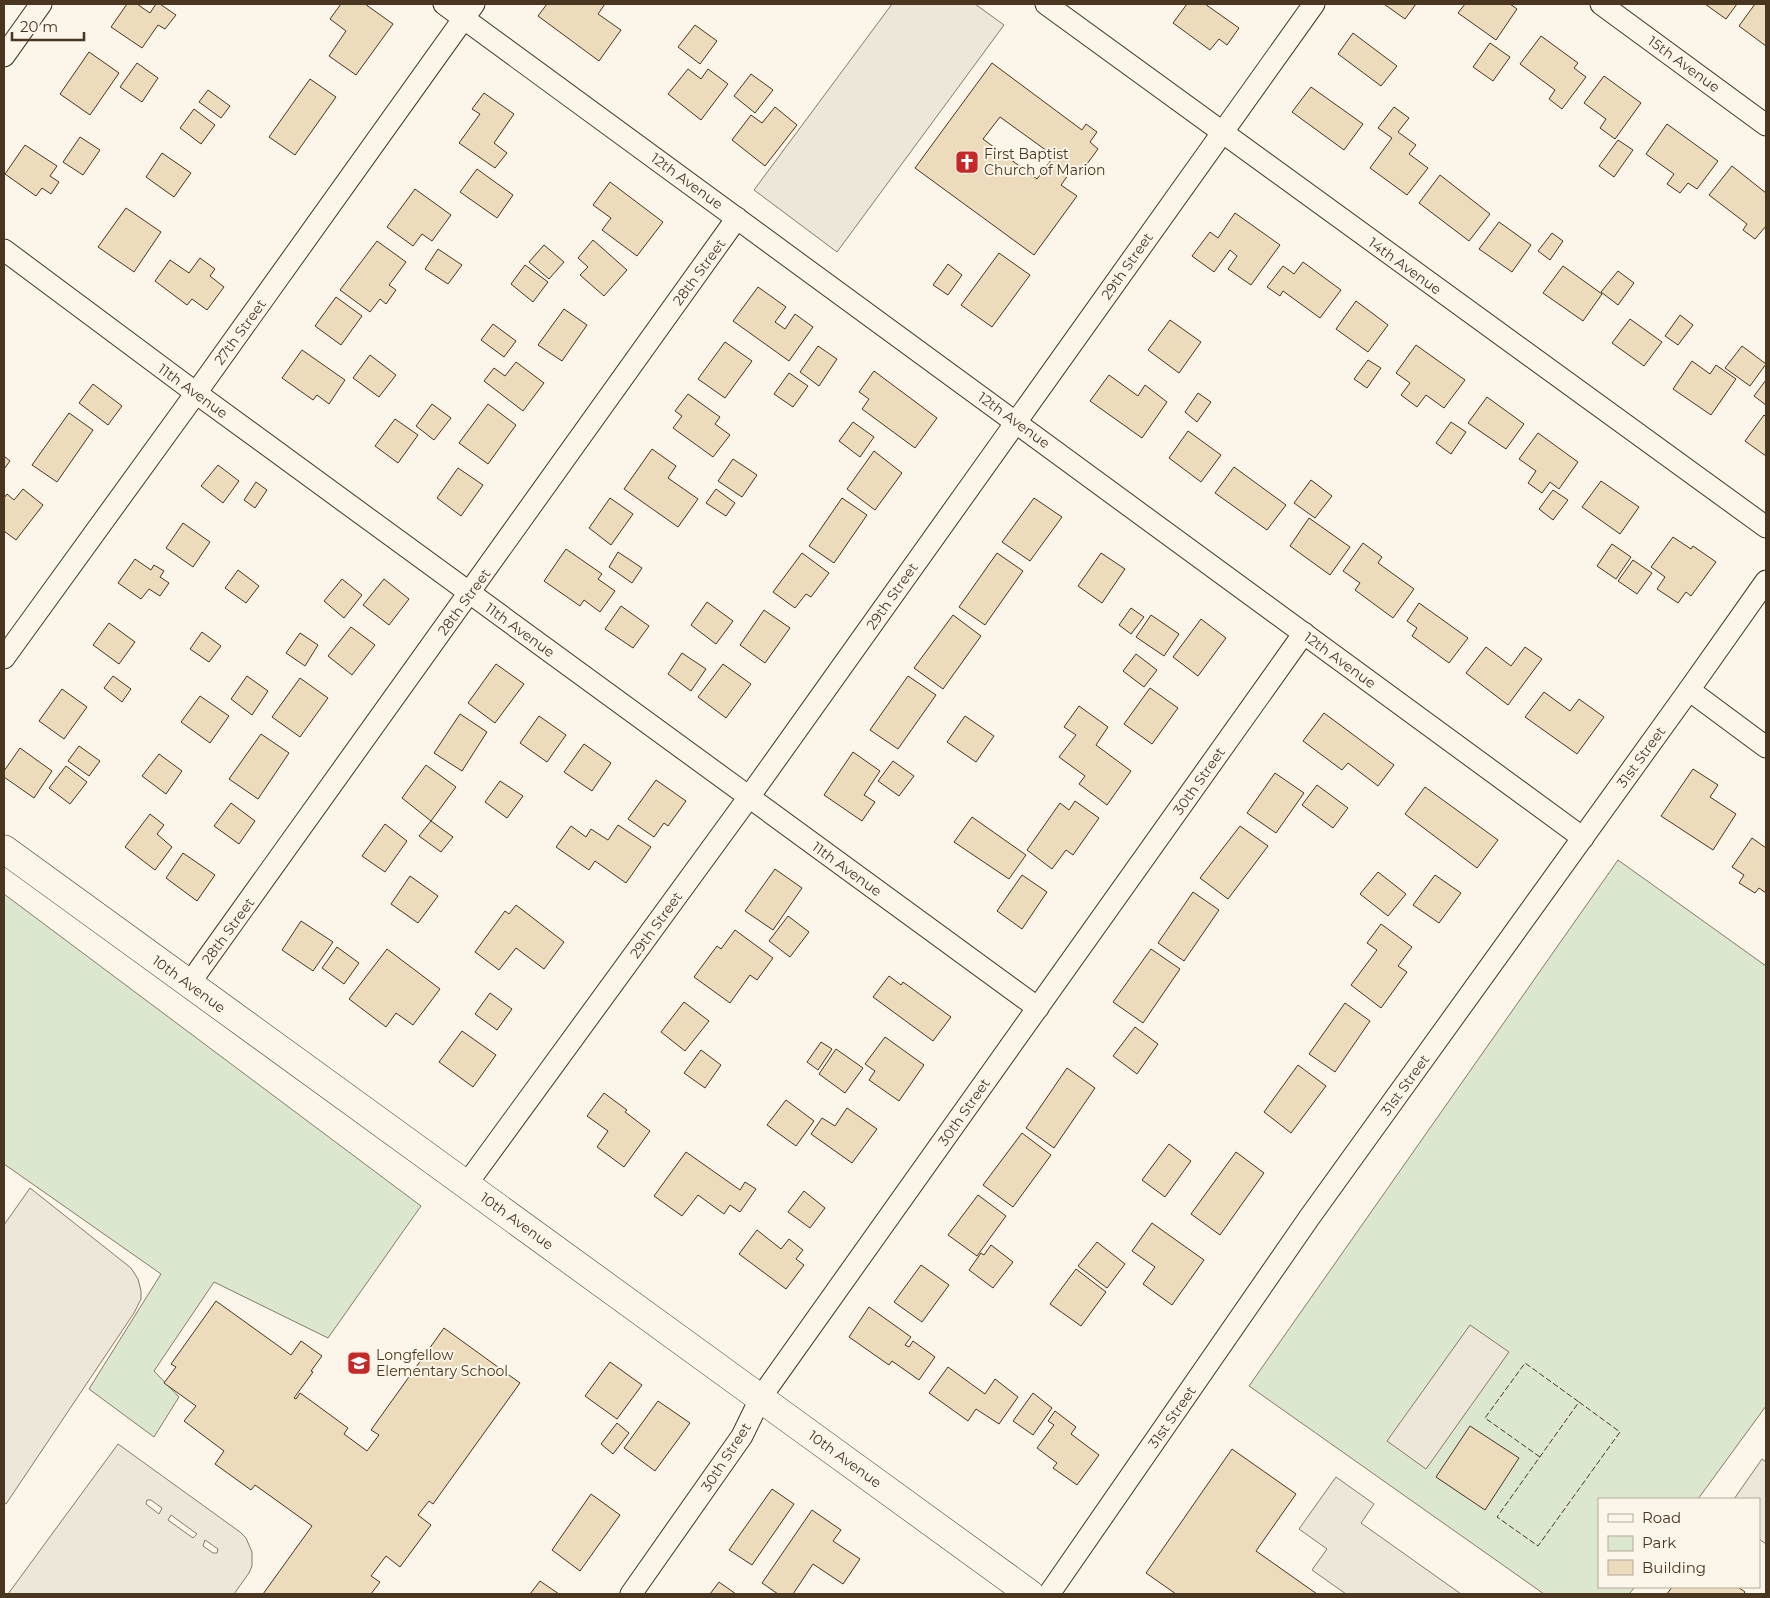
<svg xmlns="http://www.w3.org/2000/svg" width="1770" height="1598" font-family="Montserrat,sans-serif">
<rect width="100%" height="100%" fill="#fbf6e9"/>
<g fill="#dce7d0" stroke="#887966">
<path d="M1618,860L1766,966V1406L1698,1499H1599V1587H1635L1629,1594H1544L1249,1386Z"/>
<path d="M4,894L421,1206L328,1338L214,1282L154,1371L179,1397L154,1437L89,1389L161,1274L4,1164Z"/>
</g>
<g fill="#ede7d9" stroke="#887966" fill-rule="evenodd">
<path d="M892,4H975L1004,25L837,252L754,190Z"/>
<path d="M30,1188L131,1268L138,1279L141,1291V1299L134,1313L6,1504L4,1503V1225Z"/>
<path d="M1470,1325L1509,1352L1426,1469L1387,1441Z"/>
<path d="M118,1444L240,1532L246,1538L252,1552V1566L249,1573L234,1594H8ZM147,1500H151L162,1508L159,1514L146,1504ZM171,1515L197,1534L193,1538L168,1520ZM205,1540L218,1549L217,1553H213L203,1546Z"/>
<path d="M1762,1459L1766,1462V1544L1759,1539V1499H1734Z"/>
<path d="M1336,1477L1374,1504L1361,1523L1461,1594H1346L1312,1570L1327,1549L1299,1529Z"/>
</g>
<g fill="#ecdcbc" stroke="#4a3520" fill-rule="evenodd">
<path d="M127,4H137L150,13L156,4H160L176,15L165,29L158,25L142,48L111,27Z"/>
<path d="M341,4H365L393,24L356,75L329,56L346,31L330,19Z"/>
<path d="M547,4H605L598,14L621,30L599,61L538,16Z"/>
<path d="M1187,4H1205L1239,28L1227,45L1219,39L1210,50L1173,23Z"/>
<path d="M1384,4H1416L1405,19Z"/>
<path d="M1465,4H1510L1517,9L1496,40L1458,13Z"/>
<path d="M1705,4H1737L1726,19Z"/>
<path d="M1755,4H1766V46L1739,26Z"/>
<path d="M695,25L717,41L700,64L678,47Z"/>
<path d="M1353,33L1397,66L1381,86L1338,54Z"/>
<path d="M1541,36L1578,63L1574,68L1586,77L1562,109L1549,99L1555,90L1520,64Z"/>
<path d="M1490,43L1510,57L1493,81L1473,67Z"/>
<path d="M89,52L119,73L90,115L60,94Z"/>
<path d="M137,63L158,78L142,102L120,87Z"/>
<path d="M992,63L1082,130L1086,124L1097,132L1090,142L1098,149L1081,172L1074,167L1061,185L1077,196L1034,255L915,168ZM1000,117L1054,156L1037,179L983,139Z"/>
<path d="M688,69L701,79L708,69L728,84L701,120L668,94Z"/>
<path d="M751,74L773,90L755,113L734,96Z"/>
<path d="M1604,76L1641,103L1615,139L1600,128L1606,119L1584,103Z"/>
<path d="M310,79L336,97L295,155L269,137Z"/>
<path d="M1311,87L1363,124L1344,150L1292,112Z"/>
<path d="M208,90L230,106L221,118L199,102Z"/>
<path d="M484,93L514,114L494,143L507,153L495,168L459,143L480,114L472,109Z"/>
<path d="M775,107L797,125L765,166L732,140L751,115L762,123Z"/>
<path d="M1394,107L1409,118L1398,132L1416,145L1409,154L1428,168L1407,195L1370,168L1392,138L1378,128Z"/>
<path d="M194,109L215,125L201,144L180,128Z"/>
<path d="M1667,124L1718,161L1697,189L1688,183L1680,193L1667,184L1674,174L1646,154Z"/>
<path d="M80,137L100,150L83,175L63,162Z"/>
<path d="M1618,140L1633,150L1614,177L1599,166Z"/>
<path d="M25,145L57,166L50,176L59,182L51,194L42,188L36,196L5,174Z"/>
<path d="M162,153L191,173L174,197L146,177Z"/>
<path d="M1732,166L1766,193V226L1755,239L1743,230L1747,224L1709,195Z"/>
<path d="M477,169L513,195L497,218L460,192Z"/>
<path d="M1440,175L1490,214L1469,241L1419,203Z"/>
<path d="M610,182L663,222L637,256L602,230L611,218L593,205Z"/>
<path d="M415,189L451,215L432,241L422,234L413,246L387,227Z"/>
<path d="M126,208L161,232L134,272L98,247Z"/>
<path d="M1235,213L1280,245L1251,285L1228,269L1237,256L1230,250L1214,272L1192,256L1210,232L1218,238Z"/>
<path d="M1499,222L1531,245L1512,272L1479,249Z"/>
<path d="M1552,233L1563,241L1550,260L1538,251Z"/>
<path d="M593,240L627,270L604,296L580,275L588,267L578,258Z"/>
<path d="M377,241L406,262L389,285L396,290L386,304L380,299L370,312L340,290Z"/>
<path d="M544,245L564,262L549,279L529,262Z"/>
<path d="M438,249L462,265L448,284L425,269Z"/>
<path d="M999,253L1030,275L992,327L961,305Z"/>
<path d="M200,258L215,269L210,276L224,287L207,310L192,299L187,305L155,281L170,260L189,273Z"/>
<path d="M1303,262L1341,290L1320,318L1283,291L1280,296L1267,287L1283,266L1294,274Z"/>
<path d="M948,264L962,275L948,295L933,285Z"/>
<path d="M525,265L548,282L533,302L511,284Z"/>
<path d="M1563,266L1602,294L1583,321L1543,293Z"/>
<path d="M1618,271L1634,283L1618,305L1601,292Z"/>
<path d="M758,287L786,307L775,322L785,329L795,314L813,327L789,361L733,321Z"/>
<path d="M336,297L362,316L341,345L315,326Z"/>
<path d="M1356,301L1388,325L1368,352L1336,329Z"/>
<path d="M564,309L587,325L562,361L538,345Z"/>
<path d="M1680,315L1693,325L1678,345L1665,336Z"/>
<path d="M1630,319L1662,342L1644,366L1612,343Z"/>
<path d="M1170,320L1201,342L1179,373L1148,350Z"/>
<path d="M493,324L516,341L504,357L481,340Z"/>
<path d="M725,342L752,361L725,398L698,379Z"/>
<path d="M1416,345L1465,380L1444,408L1426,395L1417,407L1401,395L1410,383L1396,373Z"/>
<path d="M818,346L837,359L819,386L800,372Z"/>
<path d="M1742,346L1766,364L1750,386L1725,368Z"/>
<path d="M302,350L345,380L329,404L317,395L313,400L282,378Z"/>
<path d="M370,355L396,375L379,397L353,378Z"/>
<path d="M1368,360L1381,368L1367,388L1354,379Z"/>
<path d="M1692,361L1710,374L1716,365L1736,379L1711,415L1673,389Z"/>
<path d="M516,362L544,383L523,411L484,381L494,368L505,376Z"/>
<path d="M874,371L937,418L915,448L862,409L869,399L859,392Z"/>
<path d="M789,373L808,386L793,407L774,394Z"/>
<path d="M1109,375L1138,396L1145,385L1167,402L1142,438L1090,401Z"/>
<path d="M1766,380V405L1754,396Z"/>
<path d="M93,384L122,406L108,425L79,403Z"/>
<path d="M1198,393L1211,402L1197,422L1185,412Z"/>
<path d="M688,394L720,417L715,424L730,435L713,457L673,428L682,416L675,411Z"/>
<path d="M1487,397L1524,424L1506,449L1468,423Z"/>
<path d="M432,404L451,418L434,440L416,426Z"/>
<path d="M488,404L516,425L488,464L459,443Z"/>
<path d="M69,413L93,430L57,482L32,465Z"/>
<path d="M1764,415L1766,417V456L1745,441Z"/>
<path d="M395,419L418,435L398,463L375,446Z"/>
<path d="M853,422L874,437L860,457L839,441Z"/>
<path d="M1451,422L1466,432L1451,454L1436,443Z"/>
<path d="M1188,431L1221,455L1201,482L1169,458Z"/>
<path d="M1538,433L1578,462L1559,489L1550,482L1542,493L1528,483L1536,471L1519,459Z"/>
<path d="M652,449L676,466L668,478L698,499L678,527L624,489Z"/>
<path d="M874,451L902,473L875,510L847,489Z"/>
<path d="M4,456L10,461L4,469Z"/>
<path d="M733,459L757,475L742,497L718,481Z"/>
<path d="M218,465L239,481L223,503L201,486Z"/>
<path d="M1234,467L1286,505L1267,530L1215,493Z"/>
<path d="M458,468L483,485L461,516L437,498Z"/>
<path d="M1311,480L1332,496L1315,518L1294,503Z"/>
<path d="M1601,481L1639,507L1620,534L1582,507Z"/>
<path d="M256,482L267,490L255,508L244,500Z"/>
<path d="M23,489L43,505L16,540L4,531V498L7,494L14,500Z"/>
<path d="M716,489L735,503L726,516L706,503Z"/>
<path d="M1553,490L1568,500L1553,520L1539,509Z"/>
<path d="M610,498L633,514L611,545L589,528Z"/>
<path d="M842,498L867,515L834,563L809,546Z"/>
<path d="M1034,498L1062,517L1030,561L1002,542Z"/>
<path d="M1309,518L1350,547L1330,575L1290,546Z"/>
<path d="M183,523L210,542L193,567L166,548Z"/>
<path d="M1673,537L1691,549L1693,546L1716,562L1691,596L1686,592L1678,603L1657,589L1665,577L1651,567Z"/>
<path d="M1363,543L1382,557L1378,563L1414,589L1393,618L1355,590L1360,583L1343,571Z"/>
<path d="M1612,544L1631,557L1616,579L1597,566Z"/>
<path d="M566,549L602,574L598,579L615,591L600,612L584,600L580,606L544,581Z"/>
<path d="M618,552L642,568L632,583L609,567Z"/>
<path d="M802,553L829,573L811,597L806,594L795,608L773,592Z"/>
<path d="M997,553L1023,571L985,625L959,607Z"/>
<path d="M1101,553L1125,569L1102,603L1078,586Z"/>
<path d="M135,559L151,570L154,565L164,571L160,577L169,583L160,596L149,589L141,599L118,583Z"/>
<path d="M1633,560L1652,573L1637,594L1618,581Z"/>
<path d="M238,570L259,586L246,603L225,588Z"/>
<path d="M342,579L362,595L344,618L324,601Z"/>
<path d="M384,579L409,599L389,625L363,605Z"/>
<path d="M707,602L733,621L716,644L691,625Z"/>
<path d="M1419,603L1468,638L1449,663L1412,636L1417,628L1407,621Z"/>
<path d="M621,606L649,626L633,648L605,629Z"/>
<path d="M1131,608L1144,617L1131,634L1119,625Z"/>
<path d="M764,610L790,628L765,663L740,645Z"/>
<path d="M953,615L981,636L943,689L914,668Z"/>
<path d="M1151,615L1179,634L1164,656L1136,637Z"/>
<path d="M1201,619L1226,638L1198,676L1173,657Z"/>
<path d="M109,623L135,642L119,664L93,645Z"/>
<path d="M351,627L375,645L352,675L328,656Z"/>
<path d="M202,632L221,646L209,662L190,649Z"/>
<path d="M300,633L318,645L305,666L286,653Z"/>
<path d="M1486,647L1511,666L1525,647L1542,659L1508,705L1466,673Z"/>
<path d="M682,653L706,669L691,691L668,674Z"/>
<path d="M1136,654L1157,670L1144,687L1123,671Z"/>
<path d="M496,664L524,684L495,723L468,703Z"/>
<path d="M723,664L751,684L726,718L698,697Z"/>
<path d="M113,676L131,689L122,702L104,688Z"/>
<path d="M247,676L268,691L252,715L231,699Z"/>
<path d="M908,676L936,695L898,749L870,730Z"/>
<path d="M300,678L328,698L300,737L272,717Z"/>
<path d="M1150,688L1178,708L1152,744L1124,724Z"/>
<path d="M62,689L87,707L64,739L39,721Z"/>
<path d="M1544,692L1570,711L1579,699L1604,717L1577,754L1525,717Z"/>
<path d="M200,696L229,716L210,743L181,722Z"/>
<path d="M1079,706L1108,727L1096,745L1131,771L1107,805L1079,784L1085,776L1059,757L1076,735L1064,727Z"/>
<path d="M1324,713L1394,765L1378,786L1348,763L1342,770L1303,741Z"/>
<path d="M460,714L487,732L462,771L434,753Z"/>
<path d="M539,716L566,735L547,762L520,743Z"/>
<path d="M965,716L994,736L976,762L947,742Z"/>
<path d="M261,734L289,753L258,799L229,779Z"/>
<path d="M584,744L611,763L592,791L564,772Z"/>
<path d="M79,746L100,761L89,776L68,761Z"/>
<path d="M20,748L52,771L34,798L4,777V771Z"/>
<path d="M853,752L880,771L864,795L875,802L862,821L824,795Z"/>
<path d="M159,754L182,771L166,794L142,776Z"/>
<path d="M893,761L914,776L899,796L878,781Z"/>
<path d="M426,765L456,787L431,821L402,798Z"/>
<path d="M66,766L87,782L70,804L49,788Z"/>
<path d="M1693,769L1718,785L1710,797L1736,814L1713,850L1661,816Z"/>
<path d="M1275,773L1304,793L1276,833L1247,813Z"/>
<path d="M656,780L686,801L668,826L664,823L654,837L628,819Z"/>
<path d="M500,781L523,796L507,818L485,802Z"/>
<path d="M1317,785L1348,808L1333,828L1302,805Z"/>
<path d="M1425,787L1498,840L1477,868L1405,814Z"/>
<path d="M1075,801L1099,818L1073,855L1066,850L1052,869L1027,850L1060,803L1069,810Z"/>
<path d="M231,803L255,821L239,844L214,826Z"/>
<path d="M150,814L164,825L157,834L172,847L155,870L125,847Z"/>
<path d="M972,817L1026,855L1009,879L954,842Z"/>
<path d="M431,821L453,837L441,852L419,836Z"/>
<path d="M385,824L407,841L385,872L362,856Z"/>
<path d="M618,825L651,847L626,883L595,861L589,870L556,847L571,826L586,837L591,829L608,840Z"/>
<path d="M1240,826L1268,846L1228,899L1200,878Z"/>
<path d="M1752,838L1766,848V893L1759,888L1755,893L1739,883L1744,875L1732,867Z"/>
<path d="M183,853L215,875L197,901L166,878Z"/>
<path d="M775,869L802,888L773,930L745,911Z"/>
<path d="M1378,872L1406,894L1388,916L1360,894Z"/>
<path d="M1022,875L1047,892L1022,929L997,911Z"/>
<path d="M1435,875L1461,893L1439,923L1413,905Z"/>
<path d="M410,876L438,896L418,923L391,904Z"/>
<path d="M1193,892L1219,910L1184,961L1158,943Z"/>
<path d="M516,905L564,942L544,969L516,948L499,970L475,952L505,911L509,914Z"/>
<path d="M788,916L809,932L790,957L769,941Z"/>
<path d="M301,921L333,942L313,971L282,950Z"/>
<path d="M1381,924L1412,947L1398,966L1407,972L1381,1008L1351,985L1377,950L1367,943Z"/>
<path d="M735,930L773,958L757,980L750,975L730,1003L694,977L717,946L721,949Z"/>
<path d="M337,947L359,963L344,984L322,968Z"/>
<path d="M387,949L440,989L413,1025L396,1013L386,1027L349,999Z"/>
<path d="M1151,949L1180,969L1143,1023L1113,1002Z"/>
<path d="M889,976L901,985L903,982L951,1017L933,1041L873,997Z"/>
<path d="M490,993L512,1009L497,1030L475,1014Z"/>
<path d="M684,1002L709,1021L685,1051L661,1032Z"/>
<path d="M1345,1003L1370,1021L1335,1072L1309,1054Z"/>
<path d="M1135,1027L1158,1044L1137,1074L1113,1056Z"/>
<path d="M462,1031L496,1055L473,1087L439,1062Z"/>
<path d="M885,1037L924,1065L899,1101L869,1080L875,1071L865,1064Z"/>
<path d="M821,1042L832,1049L818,1070L807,1062Z"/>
<path d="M836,1049L863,1068L845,1093L819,1074Z"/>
<path d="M701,1050L721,1065L705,1088L684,1073Z"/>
<path d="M1298,1065L1326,1086L1291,1133L1264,1112Z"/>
<path d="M1067,1068L1095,1088L1054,1148L1026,1128Z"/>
<path d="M604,1093L627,1110L625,1112L650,1131L624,1167L597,1147L608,1131L587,1116Z"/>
<path d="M786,1100L814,1121L796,1146L767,1125Z"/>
<path d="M847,1108L877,1129L852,1163L811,1134L822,1118L835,1126Z"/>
<path d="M1022,1133L1051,1155L1013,1207L983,1185Z"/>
<path d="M1169,1144L1191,1161L1165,1197L1142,1180Z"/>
<path d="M686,1152L740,1190L745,1182L756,1189L740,1212L730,1205L724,1214L698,1195L682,1216L654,1196Z"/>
<path d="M1236,1152L1264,1173L1220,1235L1191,1214Z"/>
<path d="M804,1191L825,1208L810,1228L788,1212Z"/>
<path d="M978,1195L1006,1216L977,1256L948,1235Z"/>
<path d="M1152,1223L1204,1260L1172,1305L1143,1284L1155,1267L1132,1251Z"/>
<path d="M757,1230L781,1249L789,1239L803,1250L796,1259L804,1265L786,1289L739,1254Z"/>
<path d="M1097,1242L1125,1264L1107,1288L1078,1266Z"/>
<path d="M991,1245L1013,1262L993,1288L969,1270L981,1253L984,1255Z"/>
<path d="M921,1265L949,1285L922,1322L894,1302Z"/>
<path d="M1076,1269L1106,1292L1081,1326L1050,1304Z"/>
<path d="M216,1301L291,1355L301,1341L322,1356L311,1371L313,1372L294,1398L296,1399L300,1393L303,1395L348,1428L344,1434L367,1451L379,1435L371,1430L444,1328L520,1383L433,1504L429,1501L418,1515L431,1525L400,1567L386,1556L371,1576L380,1582L371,1594H263L312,1526L255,1485L251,1490L215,1464L224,1451L184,1421L196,1406L164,1383L176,1367L171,1364Z"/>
<path d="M869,1307L911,1337L905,1345L909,1347L913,1341L935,1357L919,1380L892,1361L889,1365L849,1337Z"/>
<path d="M610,1362L642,1385L617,1419L585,1396Z"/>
<path d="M948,1367L985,1394L995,1379L1018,1397L999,1424L976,1409L968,1421L929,1393Z"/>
<path d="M1033,1393L1052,1408L1033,1435L1013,1421Z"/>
<path d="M658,1401L690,1423L655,1471L624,1448Z"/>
<path d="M1055,1411L1076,1427L1071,1434L1099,1455L1077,1485L1053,1468L1057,1463L1037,1448L1054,1425L1048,1421Z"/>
<path d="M617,1423L629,1433L613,1454L601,1444Z"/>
<path d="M1470,1426L1519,1458L1485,1510L1436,1477Z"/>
<path d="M1232,1449L1296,1494L1256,1551L1317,1594H1176L1146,1573Z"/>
<path d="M772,1489L794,1504L752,1565L729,1550Z"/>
<path d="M591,1494L620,1515L580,1571L552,1550Z"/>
<path d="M812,1510L841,1530L833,1541L860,1559L843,1584L813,1564L793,1594H778L762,1583Z"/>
<path d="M540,1581L559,1594H530Z"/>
<path d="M719,1582L736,1594H710Z"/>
<path d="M1672,1587H1738L1745,1592L1743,1594H1667Z"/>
</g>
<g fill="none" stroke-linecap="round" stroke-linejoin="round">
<g stroke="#4a3520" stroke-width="23">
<g id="minor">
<path d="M444,4L1583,838"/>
<path d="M1046,4L1766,527"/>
<path d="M1601,4L1766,125"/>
<path d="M4,56L41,4"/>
<path d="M4,250L196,393L1038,1008"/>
<path d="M4,658L196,393L474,4"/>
<path d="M1689,690L1766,747"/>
<path d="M189,984L737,218"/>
<path d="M466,1185L749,797L1314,4"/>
<path d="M631,1594L742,1436L761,1397L1304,633"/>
<path d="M1049,1594L1309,1218L1689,690L1766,581"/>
</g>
</g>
<g stroke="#4a3520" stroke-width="29">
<path id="tertiary" d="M4,849L1030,1594"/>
</g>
<use href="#minor" stroke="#fbf6e9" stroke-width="21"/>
<use href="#tertiary" stroke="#fbf6e9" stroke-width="28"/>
<g stroke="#4a3520" stroke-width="1" stroke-dasharray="6 2.5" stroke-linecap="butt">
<path d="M1579,1402L1620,1432L1538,1546L1497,1517Z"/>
<path d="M1540,1457L1485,1418L1525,1363L1579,1402"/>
</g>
</g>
<defs>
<g id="church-square" transform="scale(1.25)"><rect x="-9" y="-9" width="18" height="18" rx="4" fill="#c62828" stroke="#fbf6e9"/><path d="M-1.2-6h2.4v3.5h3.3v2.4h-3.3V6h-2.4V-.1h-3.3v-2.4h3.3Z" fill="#fff"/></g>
<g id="school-square" transform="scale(1.25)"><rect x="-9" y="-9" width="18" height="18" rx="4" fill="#c62828" stroke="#fbf6e9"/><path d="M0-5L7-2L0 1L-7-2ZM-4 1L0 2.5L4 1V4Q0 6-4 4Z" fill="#fff"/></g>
</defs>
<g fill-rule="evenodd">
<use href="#church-square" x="967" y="162"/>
<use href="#school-square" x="359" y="1363"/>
</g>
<g text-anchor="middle" stroke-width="4" stroke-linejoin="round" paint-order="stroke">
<g font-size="14" fill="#4a3520" stroke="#fbf6e9">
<text transform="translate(1684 64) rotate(36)" y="5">15th Avenue</text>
<text transform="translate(687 181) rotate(36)" y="5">12th Avenue</text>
<text transform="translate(1127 266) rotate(-55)" y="5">29th Street</text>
<text transform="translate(1405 266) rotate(36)" y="5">14th Avenue</text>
<text transform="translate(699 272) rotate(-54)" y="5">28th Street</text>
<text transform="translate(240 332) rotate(-54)" y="5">27th Street</text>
<text transform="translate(193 391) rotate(36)" y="5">11th Avenue</text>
<text transform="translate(1014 420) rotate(36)" y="5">12th Avenue</text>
<text transform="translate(892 596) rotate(-55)" y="5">29th Street</text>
<text transform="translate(464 602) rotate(-54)" y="5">28th Street</text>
<text transform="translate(520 630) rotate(36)" y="5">11th Avenue</text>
<text transform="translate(1340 660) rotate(36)" y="5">12th Avenue</text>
<text transform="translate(1641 757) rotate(-54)" y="5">31st Street</text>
<text transform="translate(1199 781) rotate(-55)" y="5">30th Street</text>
<text transform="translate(847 869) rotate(36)" y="5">11th Avenue</text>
<text transform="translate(656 925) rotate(-54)" y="5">29th Street</text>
<text transform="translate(228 931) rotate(-54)" y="5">28th Street</text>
<text transform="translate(189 984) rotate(36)" y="5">10th Avenue</text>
<text transform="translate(1405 1085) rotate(-54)" y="5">31st Street</text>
<text transform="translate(964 1112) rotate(-55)" y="5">30th Street</text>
<text transform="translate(517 1221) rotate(36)" y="5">10th Avenue</text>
<text transform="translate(1172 1417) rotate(-55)" y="5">31st Street</text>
<text transform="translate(726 1457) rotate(-57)" y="5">30th Street</text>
<text transform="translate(845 1459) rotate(36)" y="5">10th Avenue</text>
</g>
<g font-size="14" fill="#4a3520" stroke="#fbf6e9" text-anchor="start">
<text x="984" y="159">First Baptist<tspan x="984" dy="16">Church of Marion</tspan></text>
<text x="376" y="1360">Longfellow<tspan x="376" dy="16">Elementary School</tspan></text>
</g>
</g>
<rect width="1770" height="1598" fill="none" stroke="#4a3520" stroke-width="10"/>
<rect x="1598" y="1498" width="162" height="90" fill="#fbf6e9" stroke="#b4a999"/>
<rect x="1608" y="1514" width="25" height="8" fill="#fbf6e9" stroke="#b4a999"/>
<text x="1642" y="1523" font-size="15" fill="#4a3520">Road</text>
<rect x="1608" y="1536" width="25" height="15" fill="#dce7d0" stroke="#b4a999"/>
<text x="1642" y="1548" font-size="15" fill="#4a3520">Park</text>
<rect x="1608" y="1560" width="25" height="15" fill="#ecdcbc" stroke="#b4a999"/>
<text x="1642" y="1573" font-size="15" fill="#4a3520">Building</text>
<path d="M12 32v8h72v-8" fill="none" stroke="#4a3520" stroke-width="2.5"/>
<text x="20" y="32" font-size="15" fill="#4a3520" stroke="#fbf6e9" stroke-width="4" paint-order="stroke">20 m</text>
</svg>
